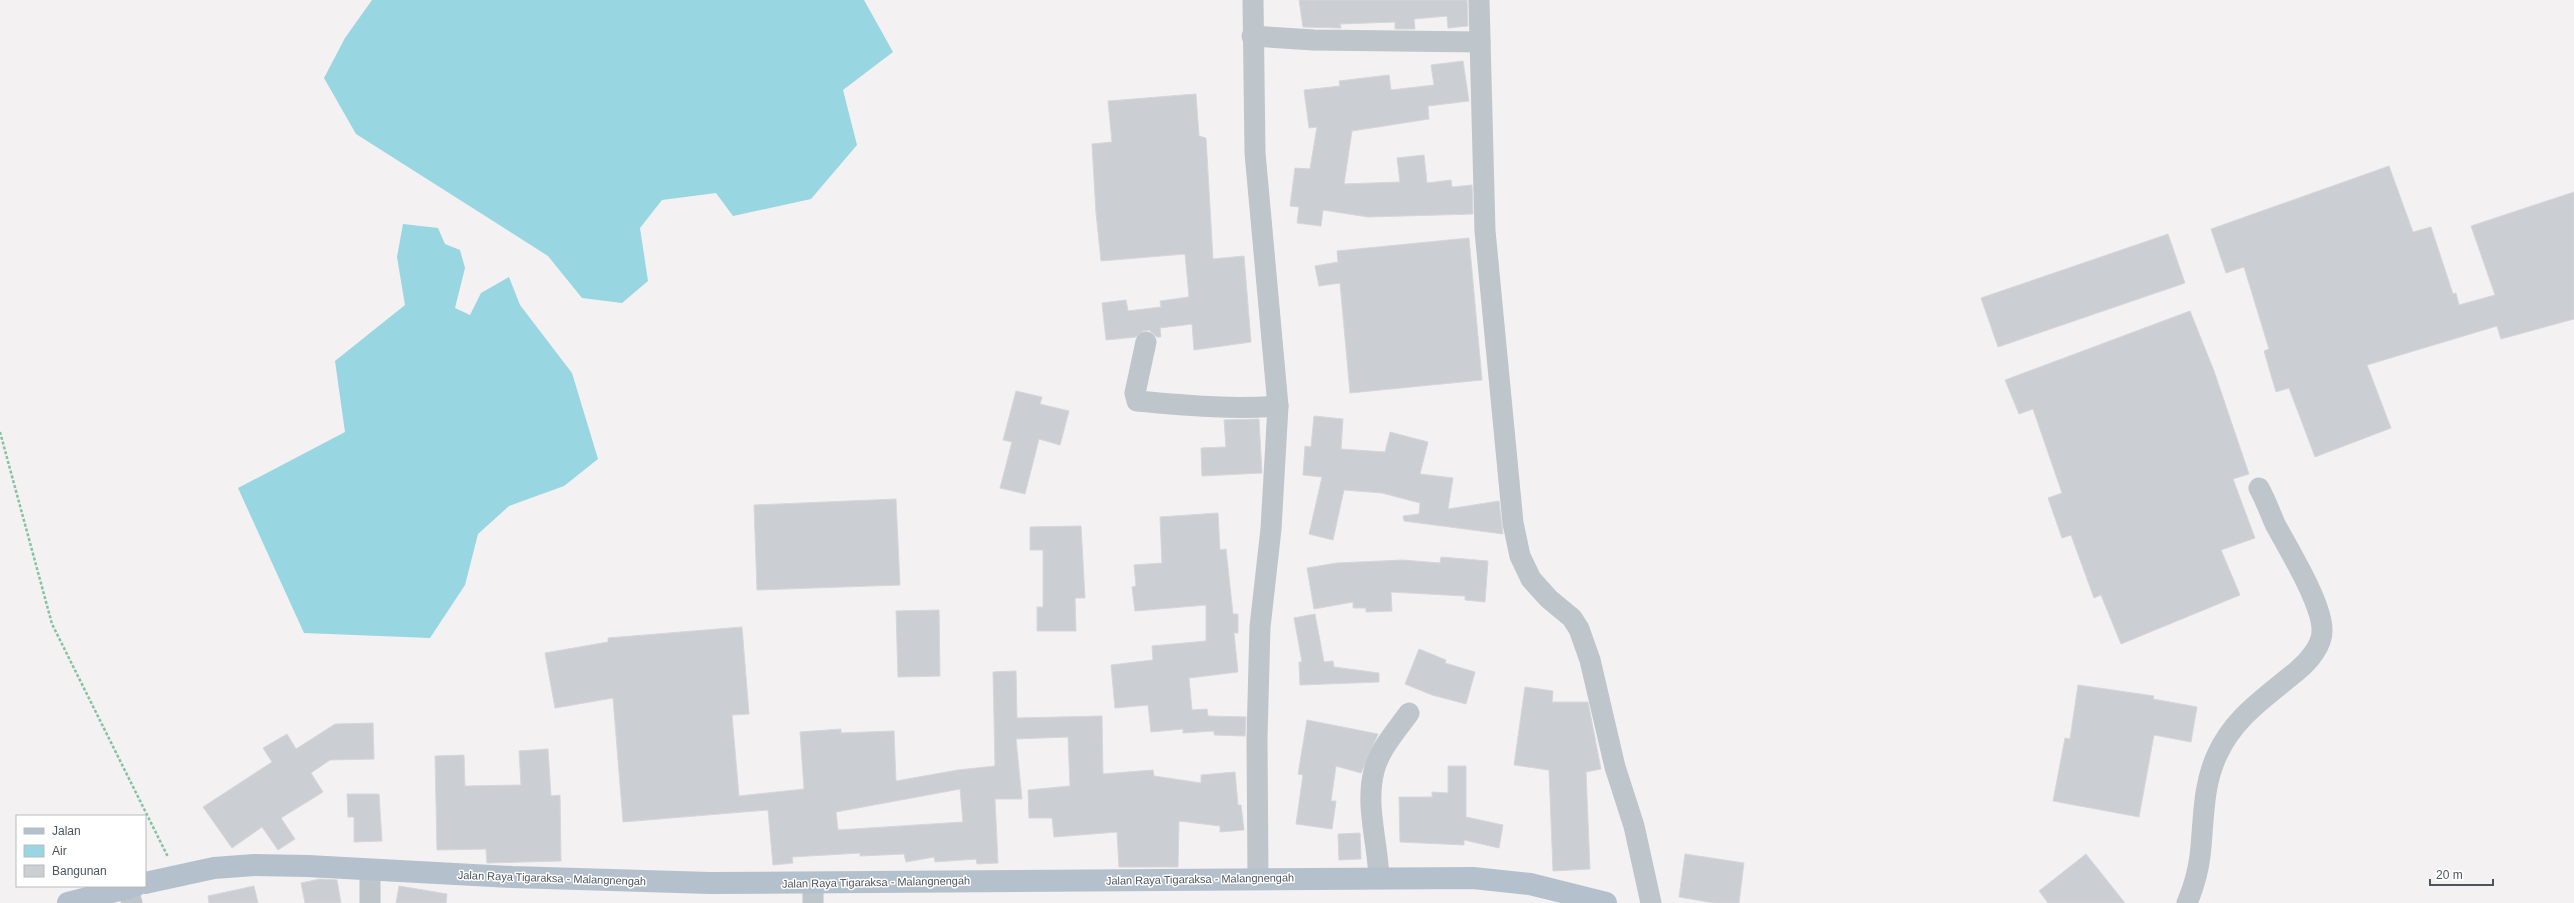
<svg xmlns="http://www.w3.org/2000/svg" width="2574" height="903" font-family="Helvetica,sans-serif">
<rect width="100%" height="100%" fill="#f3f1f1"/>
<g fill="#98d6e2">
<path d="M372,0H864L893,52L843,90L857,145L811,199L733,216L716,193L662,200L640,228L648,281L622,303L582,298L548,256L356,134L324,78L345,38Z"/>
<path d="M403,224L438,228L445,244L460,250L465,268L455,308L470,315L481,293L509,277L520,305L572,373L598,459L564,486L509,506L478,534L465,585L430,638L304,633L238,488L345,432L335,361L405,305L397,257Z"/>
</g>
<g fill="#cbced2" stroke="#d6d7db" fill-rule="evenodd">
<path d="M1299,0H1467L1468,26L1448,28L1447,16L1414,19L1415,29H1395V22L1340,24L1341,28L1303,27Z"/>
<path d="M1463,61L1469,101L1428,106L1429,119L1352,131L1344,184L1400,182L1397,158L1424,155L1427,183L1451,180L1452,187L1472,185L1473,214L1368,217L1323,210L1321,226L1297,223L1299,207L1290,206L1295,168L1310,169L1317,127L1309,128L1304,90L1340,86L1339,81L1389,75L1391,90L1434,85L1431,65Z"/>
<path d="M1196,94L1199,136L1206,138L1213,259L1244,256L1251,342L1194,350L1192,324L1160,328L1161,337H1157L1149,330L1143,331L1136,337L1106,340L1102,303L1126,300L1128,311L1161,307L1160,301L1189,297L1185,254L1101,261L1096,213L1092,144L1112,142L1108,101Z"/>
<path d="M2389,166L2413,232L2431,227L2453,294L2456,293L2459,305L2495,295L2471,226L2574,192V319L2501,339L2497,326L2367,365L2391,428L2315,457L2289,388L2276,392L2264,351L2269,349L2244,267L2226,273L2211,229Z"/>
<path d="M2168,234L2185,283L1998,347L1981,298Z"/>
<path d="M1469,238L1482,380L1350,393L1340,283L1319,286L1315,266L1338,262L1337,251Z"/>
<path d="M2190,311L2214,371L2249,474L2233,479L2255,538L2221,550L2240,595L2121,644L2101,595L2094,598L2071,535L2062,538L2048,498L2062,493L2033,409L2019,414L2005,380Z"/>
<path d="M1016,391L1042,397L1040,404L1069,411L1060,445L1039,439L1025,494L1000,488L1012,442L1003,440Z"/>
<path d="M1314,416L1343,419L1341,449L1385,452L1390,432L1428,442L1420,474L1453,478L1448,509L1499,501L1503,534L1404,521L1403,516L1419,514L1420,503L1382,493L1344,490L1333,540L1309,534L1322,477L1303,475L1305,446L1311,447Z"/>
<path d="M1259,419L1262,473L1202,476L1201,448L1226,447L1224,420Z"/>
<path d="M896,499L900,585L757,590L754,505Z"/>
<path d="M1218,513L1220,550L1226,549L1233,614H1238V633H1234L1238,672L1189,678L1192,710L1207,709L1208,716L1246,717L1245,736L1214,735V731L1183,733V729L1151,732L1148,705L1115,708L1111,665L1153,660L1152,646L1206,641V605L1135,611L1132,587L1136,586L1134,565L1162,563L1160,517Z"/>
<path d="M1081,526L1085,598H1075L1076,631H1037V607H1043V550H1030V527Z"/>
<path d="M1441,557L1488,561L1485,602L1465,600V596L1391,592L1392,611L1366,612V608H1353V602L1314,609L1307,568L1337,563L1403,560L1440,563Z"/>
<path d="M939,610L940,676L898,677L896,611Z"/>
<path d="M1315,614L1324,662L1333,661L1334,667L1379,673V682L1300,685L1299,662H1302L1294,618Z"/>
<path d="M742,627L749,714L732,715L739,796L804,789L800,732L841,729V733L894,731L896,781L958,770L995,766L993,672L1016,671L1017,718L1102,716L1103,774L1153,770L1154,776L1201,783V775L1235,772L1238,805H1241L1244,830L1220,832V826L1179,821L1178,867H1119L1117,832L1054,837L1052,818H1029L1028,790L1070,786L1068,737L1016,739L1022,799H995L998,863L977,864L976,859L935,862L934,857L906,862L904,854L860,856V853L792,857L793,863L773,865L768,810L623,822L613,698L555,708L545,653L608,642V638ZM960,789L963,822L838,830L836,812Z"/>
<path d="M1419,649L1446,660L1445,663L1475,672L1466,704L1432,695L1405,684Z"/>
<path d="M2078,685L2154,696L2153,699L2197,707L2191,742L2154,735L2139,817L2053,801L2065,738L2070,739Z"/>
<path d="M1525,687L1553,691L1552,702H1588L1601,769L1586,772L1590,869L1553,871L1549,770L1514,765Z"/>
<path d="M1307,720L1378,734L1361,773L1336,766L1331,801H1336L1332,829L1296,824L1303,775L1298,774Z"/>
<path d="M373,723L374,759L330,760L311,773L323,792L281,818L295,839L278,850L262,827L232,848L203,807L272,762L263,748L287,734L296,749L335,724Z"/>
<path d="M548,749L551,796L560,795L561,861L487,863L486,849L437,850L435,756L464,755L465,786L521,785L519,751Z"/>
<path d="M1448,766H1466V817L1503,825L1499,848L1464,840V845L1400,842L1399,797H1432V792L1448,793Z"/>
<path d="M347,794H379L382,841L354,842V817H348Z"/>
<path d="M1360,833L1361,859L1339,860L1338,834Z"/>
<path d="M1685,854L1744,863L1739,903H1714L1679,897Z"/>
<path d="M2086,854L2125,903H2048L2039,891Z"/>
<path d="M320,879L337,880L341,903H305L301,883Z"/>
<path d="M254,886L258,903H209L208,896Z"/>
<path d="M399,886L447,894L446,903H396Z"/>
</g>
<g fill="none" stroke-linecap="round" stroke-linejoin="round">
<path stroke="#82c4a0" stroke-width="2.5" stroke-dasharray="3 2" stroke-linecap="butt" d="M0,432L52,624L168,857"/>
<g stroke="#bec5cb" stroke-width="21">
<path d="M1253,0L1255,153L1278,406L1271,529L1260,627L1257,738L1258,878"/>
<path d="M1479,0L1485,231L1513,523L1520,556L1531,579L1549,599L1572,618L1579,629L1590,660L1615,767L1634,826L1651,903"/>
<path d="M1252,36L1314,40L1480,42"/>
<path d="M1146,342L1135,393L1137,401C1184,405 1231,410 1278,406"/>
<path d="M1379,878C1378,843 1365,806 1374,771C1379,750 1396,731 1409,713"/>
<path d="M813,884V903"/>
<path d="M127,888L132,903"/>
<path d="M370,903V870"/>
<path d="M2187,903C2193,889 2198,872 2200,856C2204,823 2202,787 2217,755C2234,717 2266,697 2297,671C2308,662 2322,646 2322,631C2323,605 2288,548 2275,524C2270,512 2265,499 2259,488"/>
</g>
<g stroke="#b4c1cc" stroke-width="22">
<path d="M145,883L214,868L254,865L308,866L512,877L710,883L1473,878L1530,884L1606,903"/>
<path d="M68,903L135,886"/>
</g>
</g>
<g text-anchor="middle" stroke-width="3" stroke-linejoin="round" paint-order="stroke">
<g font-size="11" fill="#4b555c" stroke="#fff">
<text transform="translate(552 878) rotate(2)" y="4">Jalan Raya Tigaraksa - Malangnengah</text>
<text transform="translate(1200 879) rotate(-1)" y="4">Jalan Raya Tigaraksa - Malangnengah</text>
<text transform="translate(876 882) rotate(-1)" y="4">Jalan Raya Tigaraksa - Malangnengah</text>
</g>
</g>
<rect x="16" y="815" width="130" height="72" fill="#ffffff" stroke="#b7bbbe"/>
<rect x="24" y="828" width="20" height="6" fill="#b4c1cc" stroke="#b7bbbe"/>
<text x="52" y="835" font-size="12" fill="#4b555c">Jalan</text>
<rect x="24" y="845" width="20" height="12" fill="#98d6e2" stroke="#b7bbbe"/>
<text x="52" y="855" font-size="12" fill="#4b555c">Air</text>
<rect x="24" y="865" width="20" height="12" fill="#cbced2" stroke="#b7bbbe"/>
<text x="52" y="875" font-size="12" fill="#4b555c">Bangunan</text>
<path d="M2430 879v6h63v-6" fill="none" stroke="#4b555c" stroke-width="2"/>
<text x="2436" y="879" font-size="12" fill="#4b555c" stroke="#ffffff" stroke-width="3" paint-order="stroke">20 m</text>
</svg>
